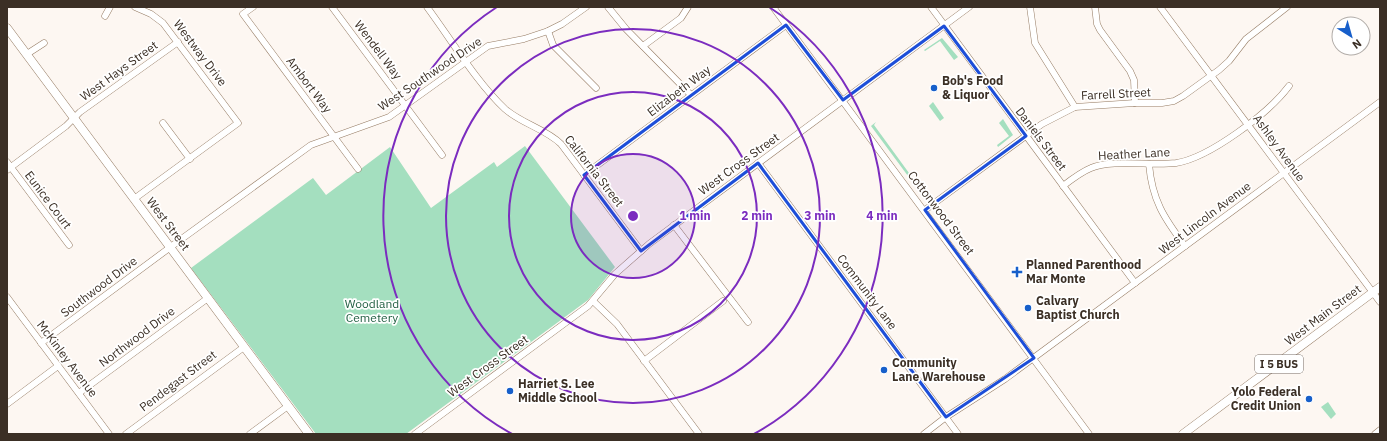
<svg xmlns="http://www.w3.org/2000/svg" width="1387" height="441" font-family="'IBM Plex Sans',sans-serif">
<rect width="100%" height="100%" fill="#fdf7f2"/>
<g fill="#a4dfbf">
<path d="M942,38L958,57L954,60L940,41L925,51L924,50Z"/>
<path d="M933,102L944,118L940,121L929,106Z"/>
<path d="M1003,119L1013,135L998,147L997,145L1009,136L999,123Z"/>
<path d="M876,122L874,125L909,173L913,172L908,176L871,126Z"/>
<path d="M525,146L615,267L588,300L406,434H316L191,268L313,178L326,195L390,147L431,208L494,162L497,167Z"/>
<path d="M1328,402L1336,414L1331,419L1321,407Z"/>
</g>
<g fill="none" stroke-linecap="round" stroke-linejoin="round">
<g stroke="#957b63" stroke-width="7">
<g id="minor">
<path d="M253,7L243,14L358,169"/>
<path d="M332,7L442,155"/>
<path d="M427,7C450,38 477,83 505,109C522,124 546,129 561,144L641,251"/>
<path d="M608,7L626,29L691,95"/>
<path d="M773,7L1089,434"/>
<path d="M931,7L1135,283"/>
<path d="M1030,7L1035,43L1075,107"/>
<path d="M1095,7L1097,24L1100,30L1130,71L1134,80L1135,103"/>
<path d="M1160,7L1380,302"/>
<path d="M105,16L110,7"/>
<path d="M548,31L553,45L596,88"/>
<path d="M643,46L681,18L688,7"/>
<path d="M27,54L44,43"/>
<path d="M163,123L190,159"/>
<path d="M7,162L69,245"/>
<path d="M758,163L958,434"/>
<path d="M1149,164C1152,200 1164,218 1185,246"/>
<path d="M7,170L66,126L80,112L178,42"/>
<path d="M584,175L786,25"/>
<path d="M1063,186C1072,179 1081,172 1091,168C1111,159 1152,166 1176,163C1209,158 1269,113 1289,86"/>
<path d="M134,199L238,123L163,23L151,14L135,7"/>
<path d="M925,210L1042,124L1075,107L1135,103H1162L1174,101L1183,96L1219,70L1229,61L1246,39L1287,7"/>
<path d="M674,225L748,322"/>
<path d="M7,297L109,434"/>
<path d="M593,301L617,324L699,434"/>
<path d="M41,343L176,243L311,145L389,117L488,46L524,39L548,31L562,24L586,7"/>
<path d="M644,361L723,301"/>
<path d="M79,393L208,298"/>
<path d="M7,404L58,366"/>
<path d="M126,434L244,347"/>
<path d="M250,434L288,406"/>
<path d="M415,434L588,306L615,274L649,244L969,7"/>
<path d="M924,434L946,417L1005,379L1380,102"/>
<path d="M1375,434L1380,430"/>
</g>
</g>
<g stroke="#957b63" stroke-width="9">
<g id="major">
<path d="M7,28L309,434"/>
<path d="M1183,434L1380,287"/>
</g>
</g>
<use href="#minor" stroke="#fff" stroke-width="6"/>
<use href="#major" stroke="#fff" stroke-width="8"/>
</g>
<path fill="none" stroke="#1d4ed8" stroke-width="3" stroke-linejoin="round" d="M786,25L843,100L944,26L1026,136L925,210L1034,358L946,417L758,163L641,251L584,175Z"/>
<circle cx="633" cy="216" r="62" fill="#7b2cbf" fill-opacity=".12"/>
<g fill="none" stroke="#7b2cbf" stroke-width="2">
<circle cx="633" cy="216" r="62"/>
<circle cx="633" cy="216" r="124"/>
<circle cx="633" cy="216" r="187"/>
<path d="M512 434A249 249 0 0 1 497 7M769 7A249 249 0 0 1 754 434"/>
</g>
<g fill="#175fca" stroke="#fff" stroke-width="1.5">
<circle cx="934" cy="88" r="4"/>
<path d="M1015 266h4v4h4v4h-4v4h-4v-4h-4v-4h4z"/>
<circle cx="1028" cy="308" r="4"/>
<circle cx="884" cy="370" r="4"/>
<circle cx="510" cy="391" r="4"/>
<circle cx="1309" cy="399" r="4"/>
</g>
<g text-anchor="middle" stroke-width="3.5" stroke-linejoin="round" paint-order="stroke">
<rect fill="#fff" stroke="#766d66" stroke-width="1" x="1255" y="355" width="48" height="18" rx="3"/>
<g font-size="11" font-weight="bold" fill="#3b2f25">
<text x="1279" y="368">I 5 BUS</text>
</g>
<g font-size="12" fill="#3b2f25" stroke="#fff">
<text transform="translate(378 50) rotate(53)" y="4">Wendell Way</text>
<text transform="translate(200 53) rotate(53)" y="4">Westway Drive</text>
<text transform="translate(119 71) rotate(-36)" y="4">West Hays Street</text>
<text transform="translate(430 74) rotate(-34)" y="4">West Southwood Drive</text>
<text transform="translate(309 85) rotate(53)" y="4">Ambort Way</text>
<text transform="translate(679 91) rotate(-37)" y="4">Elizabeth Way</text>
<text transform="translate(1116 94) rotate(-3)" y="4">Farrell Street</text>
<text transform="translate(1041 139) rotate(53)" y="4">Daniels Street</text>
<text transform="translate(1279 148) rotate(54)" y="4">Ashley Avenue</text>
<text transform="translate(1134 154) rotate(-3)" y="4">Heather Lane</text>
<text transform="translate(739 164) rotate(-36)" y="4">West Cross Street</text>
<text transform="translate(594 171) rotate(52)" y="4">California Street</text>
<text transform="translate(48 200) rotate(53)" y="4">Eunice Court</text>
<text transform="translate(941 213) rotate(53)" y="4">Cottonwood Street</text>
<text transform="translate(1205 218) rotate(-37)" y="4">West Lincoln Avenue</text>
<text transform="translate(168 224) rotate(53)" y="4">West Street</text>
<text transform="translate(99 287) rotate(-37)" y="4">Southwood Drive</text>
<text transform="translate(867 292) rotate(53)" y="4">Community Lane</text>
<text transform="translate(1323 315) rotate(-37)" y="4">West Main Street</text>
<text transform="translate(137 337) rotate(-37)" y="4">Northwood Drive</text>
<text transform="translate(67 359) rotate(53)" y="4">McKinley Avenue</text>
<text transform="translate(488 366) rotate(-36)" y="4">West Cross Street</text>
<text transform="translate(178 381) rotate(-37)" y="4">Pendegast Street</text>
</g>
<g font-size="12" font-weight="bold" fill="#3b2f25" stroke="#fff" text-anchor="start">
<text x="942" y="85">Bob's Food<tspan x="942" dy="14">&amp; Liquor</tspan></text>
<text x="1026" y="269">Planned Parenthood<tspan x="1026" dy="14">Mar Monte</tspan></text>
<text x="1036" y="305">Calvary<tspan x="1036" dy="14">Baptist Church</tspan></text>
<text x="892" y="367">Community<tspan x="892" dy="14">Lane Warehouse</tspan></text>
<text x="518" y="388">Harriet S. Lee<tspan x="518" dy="14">Middle School</tspan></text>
<text x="1301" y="396" text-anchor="end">Yolo Federal<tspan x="1301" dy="14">Credit Union</tspan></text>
</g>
<g font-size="12" fill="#215f42" stroke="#fff">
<text x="372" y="308">Woodland<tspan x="372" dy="14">Cemetery</tspan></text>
</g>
</g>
<circle cx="633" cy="216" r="6" fill="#7b2cbf" stroke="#fff" stroke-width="2"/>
<g font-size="12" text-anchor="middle" font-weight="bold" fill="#7b2cbf" stroke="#fff" stroke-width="3.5" stroke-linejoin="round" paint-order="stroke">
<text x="695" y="220">1 min</text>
<text x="757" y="220">2 min</text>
<text x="820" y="220">3 min</text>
<text x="882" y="220">4 min</text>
</g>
<rect width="1387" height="441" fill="none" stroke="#3b2f25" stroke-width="16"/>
<g transform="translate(1351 36) rotate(143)"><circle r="19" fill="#ffffff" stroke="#b1aca8"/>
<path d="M0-3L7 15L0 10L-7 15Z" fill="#175fca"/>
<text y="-6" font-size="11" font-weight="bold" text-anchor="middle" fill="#3b2f25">N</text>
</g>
</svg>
